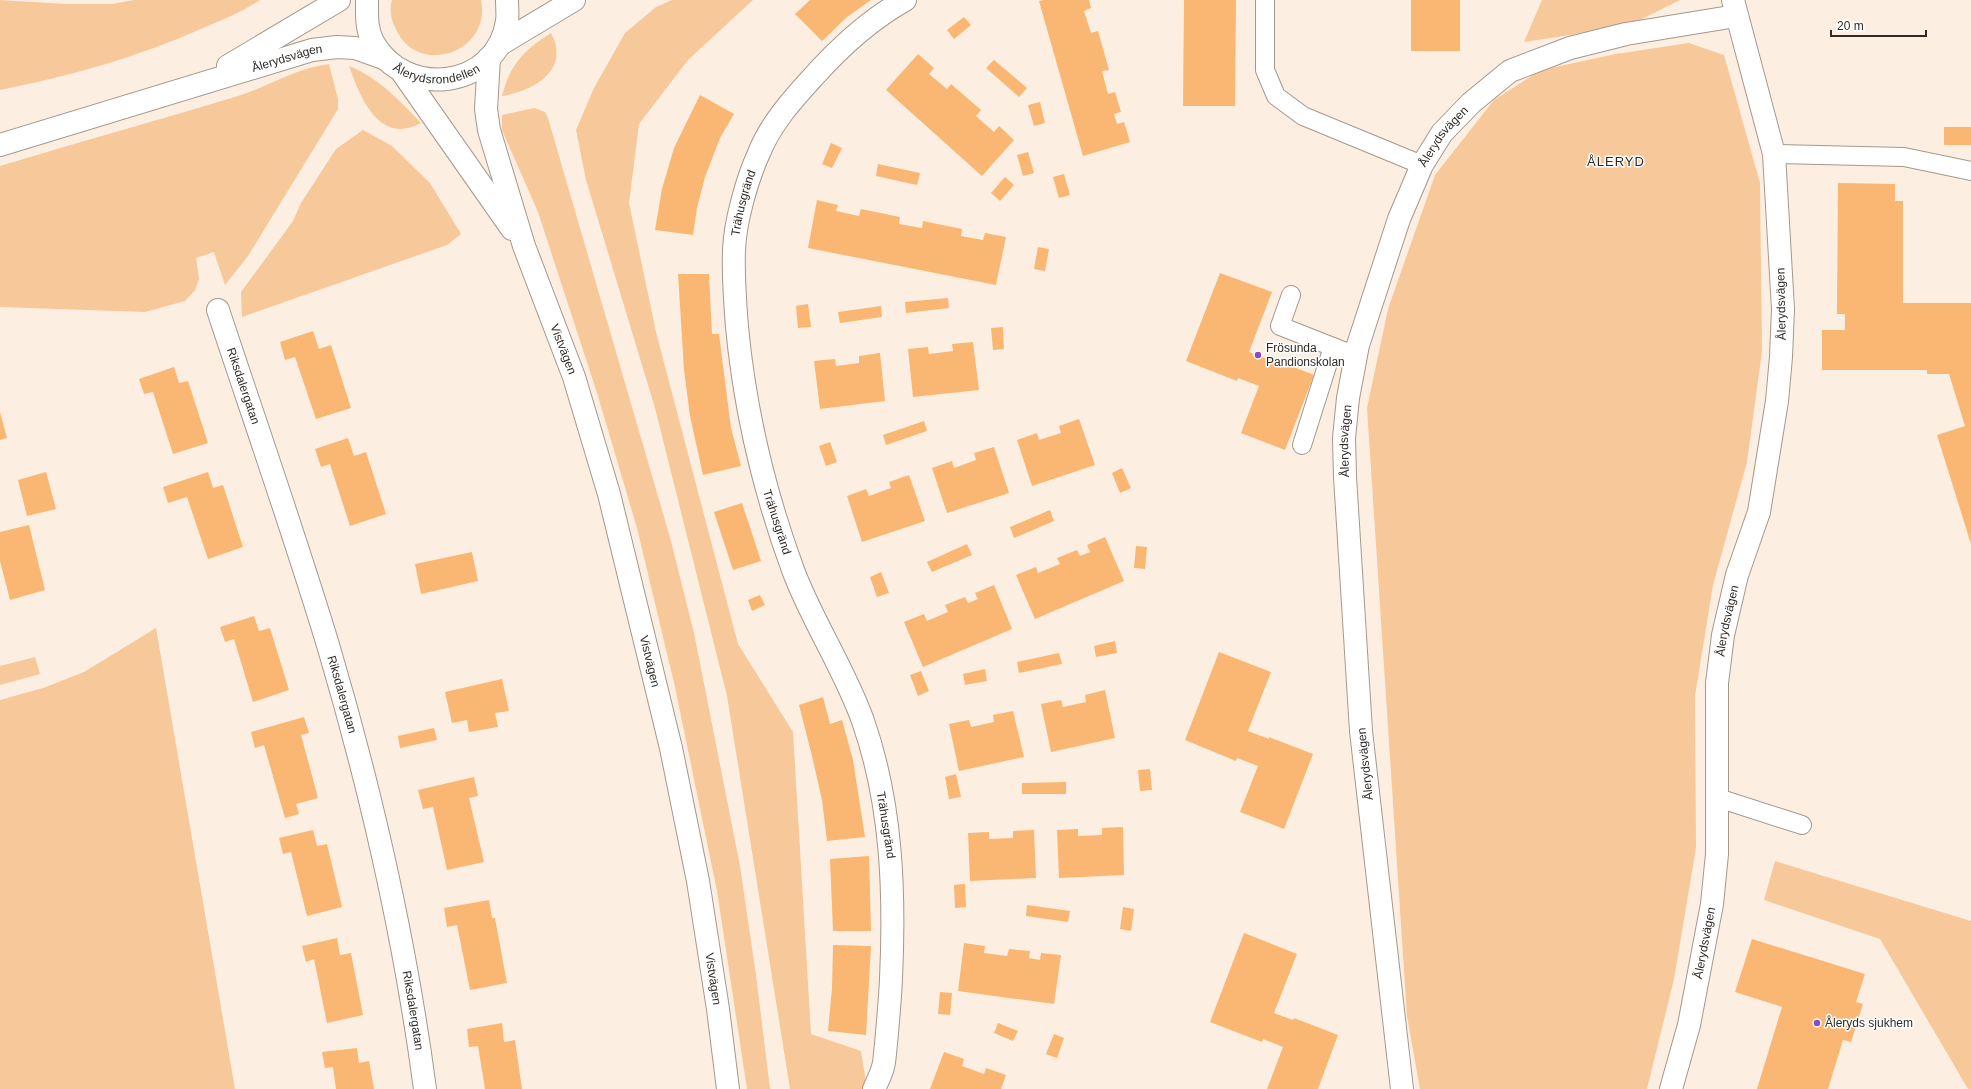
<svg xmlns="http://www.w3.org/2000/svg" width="1971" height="1089" font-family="Arial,sans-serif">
<rect width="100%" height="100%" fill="#fcefe2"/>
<g fill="#f7c89a">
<path d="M0,0L66,4H112L134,0H260C242,12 222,20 203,28C138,57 70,76 0,90Z"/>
<path d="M392,0H481C492,54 415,78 395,27C391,19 389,9 392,0Z"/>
<path d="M672,0H753L688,60L639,124L629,203L656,332L738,644L793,732L811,1034L861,1051L867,1089H790L727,696L655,408L586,180L576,130L594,88L625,33L656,7Z"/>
<path d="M1542,0H1680L1640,20L1570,35L1524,42Z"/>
<path d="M551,33C571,70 533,91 502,96C510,64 524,50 551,33Z"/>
<path d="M1689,43L1724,55L1760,183L1762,351L1747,462L1713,585L1695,696L1696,848L1674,979L1647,1089H1420L1407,1016L1367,408L1388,309L1435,175L1494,100L1541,70L1616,54Z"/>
<path d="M329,64L338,99V109L248,256L225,285L214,252L196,258L199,279L195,290L185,301L145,312L0,307V166C79,142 159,120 238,96C269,86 297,68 329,64Z"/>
<path d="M349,66C379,78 399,100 421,123C379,146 360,97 349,66Z"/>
<path d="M534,108L545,112L548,118L671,541L694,633L740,866L756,975L770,1089H747L717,891L675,687L637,528L598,396L538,212L502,130V115Z"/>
<path d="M363,130L392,146L430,183L461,234L447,245L242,317L241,292L293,221L301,203L336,149Z"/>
<path d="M156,628L235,1089H0V700L43,688L84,672Z"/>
<path d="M35,657L40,674L0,685V666Z"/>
<path d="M1775,861L1971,921V1089H1968L1880,939L1764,900Z"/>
</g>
<g fill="#f9b773">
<path d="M810,0H871L847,17L822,41L795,14Z"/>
<path d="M1044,0H1089L1091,8L1084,11L1091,33L1098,31L1109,70L1102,71L1108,94L1115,92L1121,112L1114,114L1117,124L1124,122L1130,142L1083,156L1039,1Z"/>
<path d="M1184,0H1236L1235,106H1183Z"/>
<rect x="1411" y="0" width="49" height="51"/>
<path d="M964,17L971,25L954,39L947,30Z"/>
<path d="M918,54L934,68L929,74L947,89L951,84L981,110L976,116L994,132L999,126L1014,140L982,176L886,90Z"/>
<path d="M994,60L1027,88L1019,97L986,68Z"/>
<path d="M700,95L734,114L720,138L705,177L697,208L693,235L655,230L662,189L674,148Z"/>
<path d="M1040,102L1045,123L1034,126L1028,105Z"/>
<rect x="1944" y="127" width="27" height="18"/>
<path d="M831,143L842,148L832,168L822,164Z"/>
<path d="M1028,152L1034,173L1023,176L1017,155Z"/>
<path d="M878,164L920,173L917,185L876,176Z"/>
<path d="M1064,174L1070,195L1059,198L1053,177Z"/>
<path d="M1005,177L1014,185L1000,201L991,193Z"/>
<path d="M1838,183L1895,184V201H1903V303H1971V544L1937,435L1965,426L1949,374H1927V370H1822V330H1845V314H1837Z"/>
<path d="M817,200L838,205L836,211L859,216L861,209L900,217L899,224L922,228L923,221L962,229L961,236L983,240L985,233L1006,237L996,285L808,248Z"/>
<path d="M1038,247L1049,249L1045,271L1034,269Z"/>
<path d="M1220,273L1272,292L1249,352L1270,360L1271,358L1314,375L1285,450L1241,433L1259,386L1238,378L1237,381L1186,361Z"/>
<path d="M678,274H709L712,334H719L731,428L741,466L703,475L690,416L684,370Z"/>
<path d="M948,298L949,308L906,313L905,302Z"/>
<path d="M808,304L811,327L798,328L796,306Z"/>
<path d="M881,306L882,317L840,323L838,312Z"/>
<path d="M1003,327L1004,349L993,350L991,328Z"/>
<path d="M313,331L319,349L331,345L351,408L316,419L295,357L285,360L280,342Z"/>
<path d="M973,342L979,390L913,397L908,349L928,347L929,354L953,351L952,344Z"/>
<path d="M880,353L885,401L820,409L814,361L835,359L836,366L859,363V356Z"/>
<path d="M174,367L179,383L188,381L208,443L173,454L153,392L144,394L139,379Z"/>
<path d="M0,412L7,438L0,440Z"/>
<path d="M1079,419L1095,465L1032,486L1017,440L1037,433L1039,440L1061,433L1059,426Z"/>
<path d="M924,421L927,431L886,445L883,435Z"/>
<path d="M348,438L354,456L366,452L386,514L350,526L330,464L321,467L315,449Z"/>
<path d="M830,442L837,462L826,466L819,446Z"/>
<path d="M994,447L1009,493L947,513L932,468L952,461L954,468L976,460L974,453Z"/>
<path d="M1122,468L1131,488L1120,493L1112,473Z"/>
<path d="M46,472L56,509L27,516L18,480Z"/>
<path d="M208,472L213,488L223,485L243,547L208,559L187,497L168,503L163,487Z"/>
<path d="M909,475L925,521L862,542L847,496L866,489L869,496L891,488L889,482Z"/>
<path d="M742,503L761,561L733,570L714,512Z"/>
<path d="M1050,510L1054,521L1014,538L1010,527Z"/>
<path d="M29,525L45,590L10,600L0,561V532Z"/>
<path d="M1105,537L1124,581L1035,619L1016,575L1036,567L1038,573L1060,564L1057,558L1077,550L1080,556L1090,552L1087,545Z"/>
<path d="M967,544L972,555L932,572L927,562Z"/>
<path d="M1136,546L1147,547L1145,569L1134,568Z"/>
<path d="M472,552L478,581L421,594L415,564Z"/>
<path d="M881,572L889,593L877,597L870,577Z"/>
<path d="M994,585L1012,629L923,667L904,622L924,614L927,621L948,612L945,605L965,597L968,603L978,599L975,593Z"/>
<path d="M760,595L765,605L752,611L748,600Z"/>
<path d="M254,616L259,631L270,628L289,690L253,702L234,639L225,642L220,627Z"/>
<path d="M1115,641L1117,653L1096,657L1094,646Z"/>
<path d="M1219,652L1271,672L1248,731L1269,739V737L1313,754L1284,829L1240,812L1258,766L1237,758L1236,761L1185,740Z"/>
<path d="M1059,653L1062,664L1019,673L1017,662Z"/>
<path d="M985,669L987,681L965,685L963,674Z"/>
<path d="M921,671L929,691L918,696L910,675Z"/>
<path d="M502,679L509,711L495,713L498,727L469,732L467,720L452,723L445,692Z"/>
<path d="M1105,690L1115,738L1051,752L1041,704L1061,700L1063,707L1086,702L1085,695Z"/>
<path d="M823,697L830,724L842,720L853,760L865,837L827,841L822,800L812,756L799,705Z"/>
<path d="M1013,711L1024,757L959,771L949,724L969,720L971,727L994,722L993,715Z"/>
<path d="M304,717L309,733L301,735L318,798L296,804L299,814L285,818L264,745L255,748L251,732Z"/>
<path d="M434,728L437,740L400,748L398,736Z"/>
<path d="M1150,769L1152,790L1140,791L1138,770Z"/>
<path d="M956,774L961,797L949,799L945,777Z"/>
<path d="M474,777L478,796L469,798L484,862L447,870L433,807L423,809L418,790Z"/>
<path d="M1066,782V794H1022V783Z"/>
<path d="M1123,827L1124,875L1059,878L1057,830L1078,829V836L1102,835V828Z"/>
<path d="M313,830L317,846L327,844L342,907L307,916L291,852L283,854L279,838Z"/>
<path d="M1034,830L1036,878L970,881L968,833L989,832V839L1013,838V831Z"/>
<path d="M869,856L871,931H833L830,859Z"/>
<path d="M965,884L966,907L955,908L954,885Z"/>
<path d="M489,900L492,918H495L507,983L470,990L457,925L447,927L444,908Z"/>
<path d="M1027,905L1070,911L1068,922L1026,916Z"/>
<path d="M1123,907L1134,909L1131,931L1120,929Z"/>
<path d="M1244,933L1297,954L1274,1013L1293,1020L1294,1018L1338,1035L1318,1089H1267L1283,1047L1263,1039L1262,1042L1210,1022Z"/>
<path d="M337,938L340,955L351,953L363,1015L327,1023L314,959L306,962L302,946Z"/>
<path d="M1752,939L1865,974L1856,1002L1863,1004L1851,1042L1843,1040L1828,1089H1757L1782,1007L1735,992Z"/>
<path d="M964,943L985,946L984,953L1007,956L1009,949L1030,951L1029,958L1040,960L1041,953L1061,955L1054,1004L958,991Z"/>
<path d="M833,945L871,946L866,1035L828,1031L832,988Z"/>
<path d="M940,992L952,993L950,1015L938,1014Z"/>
<path d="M502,1023L504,1042L515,1040L522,1089H485L478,1046L469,1047L467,1029Z"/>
<path d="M998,1023L1018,1031L1013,1041L994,1033Z"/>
<path d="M1054,1034L1064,1038L1057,1058L1046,1054Z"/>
<path d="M357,1048L359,1063L369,1061L374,1089H336L333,1067L325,1068L322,1052Z"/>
<path d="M944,1052L964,1059L962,1066L984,1074L986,1068L1006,1075L1001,1089H930Z"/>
</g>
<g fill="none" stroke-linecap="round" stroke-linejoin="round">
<g stroke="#a4988d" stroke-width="20">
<g id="service">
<path d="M1265,0V70L1276,96L1303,116L1422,165"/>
<path d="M1774,154L1904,157L1971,171"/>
<path d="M1291,295L1280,326L1356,356"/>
<path d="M1302,445L1333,347"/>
<path d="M1718,798L1802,825"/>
</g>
</g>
<g stroke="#a4988d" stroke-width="24">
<g id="minor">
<path id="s1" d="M218,310C255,422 294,533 328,645C371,790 405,939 425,1089"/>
<path id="s2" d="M874,1089C877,1082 881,1075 883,1067C885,1060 885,1051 886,1044C888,1022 890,1000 891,979C895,892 892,804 863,721C844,668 812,621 793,570C764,491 745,411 737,327C735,302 733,276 734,250C735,222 747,179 759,153C771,123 793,99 814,76C840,47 871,19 905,0"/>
<path id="s3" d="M1402,1089L1361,731L1345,477L1344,438L1348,398L1358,345L1399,219L1422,165L1442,133L1471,103L1510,71L1570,48L1626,34L1736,16"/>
<path id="s4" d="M1671,1089L1689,1025L1712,904L1717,854V683L1723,635L1737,575L1759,512L1777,401L1781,357L1783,309L1774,154L1733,0"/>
</g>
</g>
<g stroke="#a4988d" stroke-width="24">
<g id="secondary">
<path id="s5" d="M367,0C367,14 366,29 373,42C405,100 497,89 507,21C508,15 507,7 507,0"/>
<path d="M499,45L574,0"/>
<path id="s6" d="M489,58L486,109L489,130L524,246L574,377L609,494L671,748L698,881L718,1009L728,1089"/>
<path d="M228,66L339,0"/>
<path d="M402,72L512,229"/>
<path id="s7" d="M0,145L312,50L337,47L355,48L386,59"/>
</g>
</g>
<use href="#service" stroke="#fff" stroke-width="18"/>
<use href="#minor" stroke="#fff" stroke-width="22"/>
<use href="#secondary" stroke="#fff" stroke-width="22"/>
</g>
<g fill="#894cc2" stroke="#fff" stroke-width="1.5">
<circle cx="1258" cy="355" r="4"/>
<circle cx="1817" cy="1023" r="4"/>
</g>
<g text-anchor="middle" stroke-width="3" stroke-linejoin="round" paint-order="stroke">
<g font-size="12" fill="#2f2a26" stroke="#fff">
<text dy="4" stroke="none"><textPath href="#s7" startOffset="300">Ålerydsvägen</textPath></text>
<text dy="4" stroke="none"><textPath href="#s5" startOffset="120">Ålerydsrondellen</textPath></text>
<text dy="4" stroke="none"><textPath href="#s3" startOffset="975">Ålerydsvägen</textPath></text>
<text dy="4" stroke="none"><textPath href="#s2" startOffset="915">Trähusgränd</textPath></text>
<text transform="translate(1781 304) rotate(-91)" y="4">Ålerydsvägen</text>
<text dy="4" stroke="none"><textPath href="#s6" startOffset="304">Vistvägen</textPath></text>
<text dy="4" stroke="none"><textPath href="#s1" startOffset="80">Riksdalergatan</textPath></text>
<text dy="4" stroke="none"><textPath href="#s3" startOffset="651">Ålerydsvägen</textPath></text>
<text transform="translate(777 522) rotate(72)" y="4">Trähusgränd</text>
<text dy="4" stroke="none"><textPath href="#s4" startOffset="474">Ålerydsvägen</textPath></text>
<text dy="4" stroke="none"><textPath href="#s6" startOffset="628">Vistvägen</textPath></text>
<text dy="4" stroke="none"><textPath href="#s1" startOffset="404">Riksdalergatan</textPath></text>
<text transform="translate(1365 764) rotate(-96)" y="4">Ålerydsvägen</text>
<text transform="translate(886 825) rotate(81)" y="4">Trähusgränd</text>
<text dy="4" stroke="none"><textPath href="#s4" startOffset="150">Ålerydsvägen</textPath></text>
<text dy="4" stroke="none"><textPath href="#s6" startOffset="952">Vistvägen</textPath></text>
<text dy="4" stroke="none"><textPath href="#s1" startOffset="728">Riksdalergatan</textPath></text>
</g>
<g font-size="12" fill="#2f2a26" stroke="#fff" text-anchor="start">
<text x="1266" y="352">Frösunda<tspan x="1266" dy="14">Pandionskolan</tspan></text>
<text x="1825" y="1027">Åleryds sjukhem</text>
</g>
<g font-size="13" letter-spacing="1" fill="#2f2a26" stroke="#fff">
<text x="1616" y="166">ÅLERYD</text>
</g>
</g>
<path d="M1831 30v6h95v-6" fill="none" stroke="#2f2a26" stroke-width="2"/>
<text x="1837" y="30" font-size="12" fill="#2f2a26" stroke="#ffffff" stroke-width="3" paint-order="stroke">20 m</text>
</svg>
